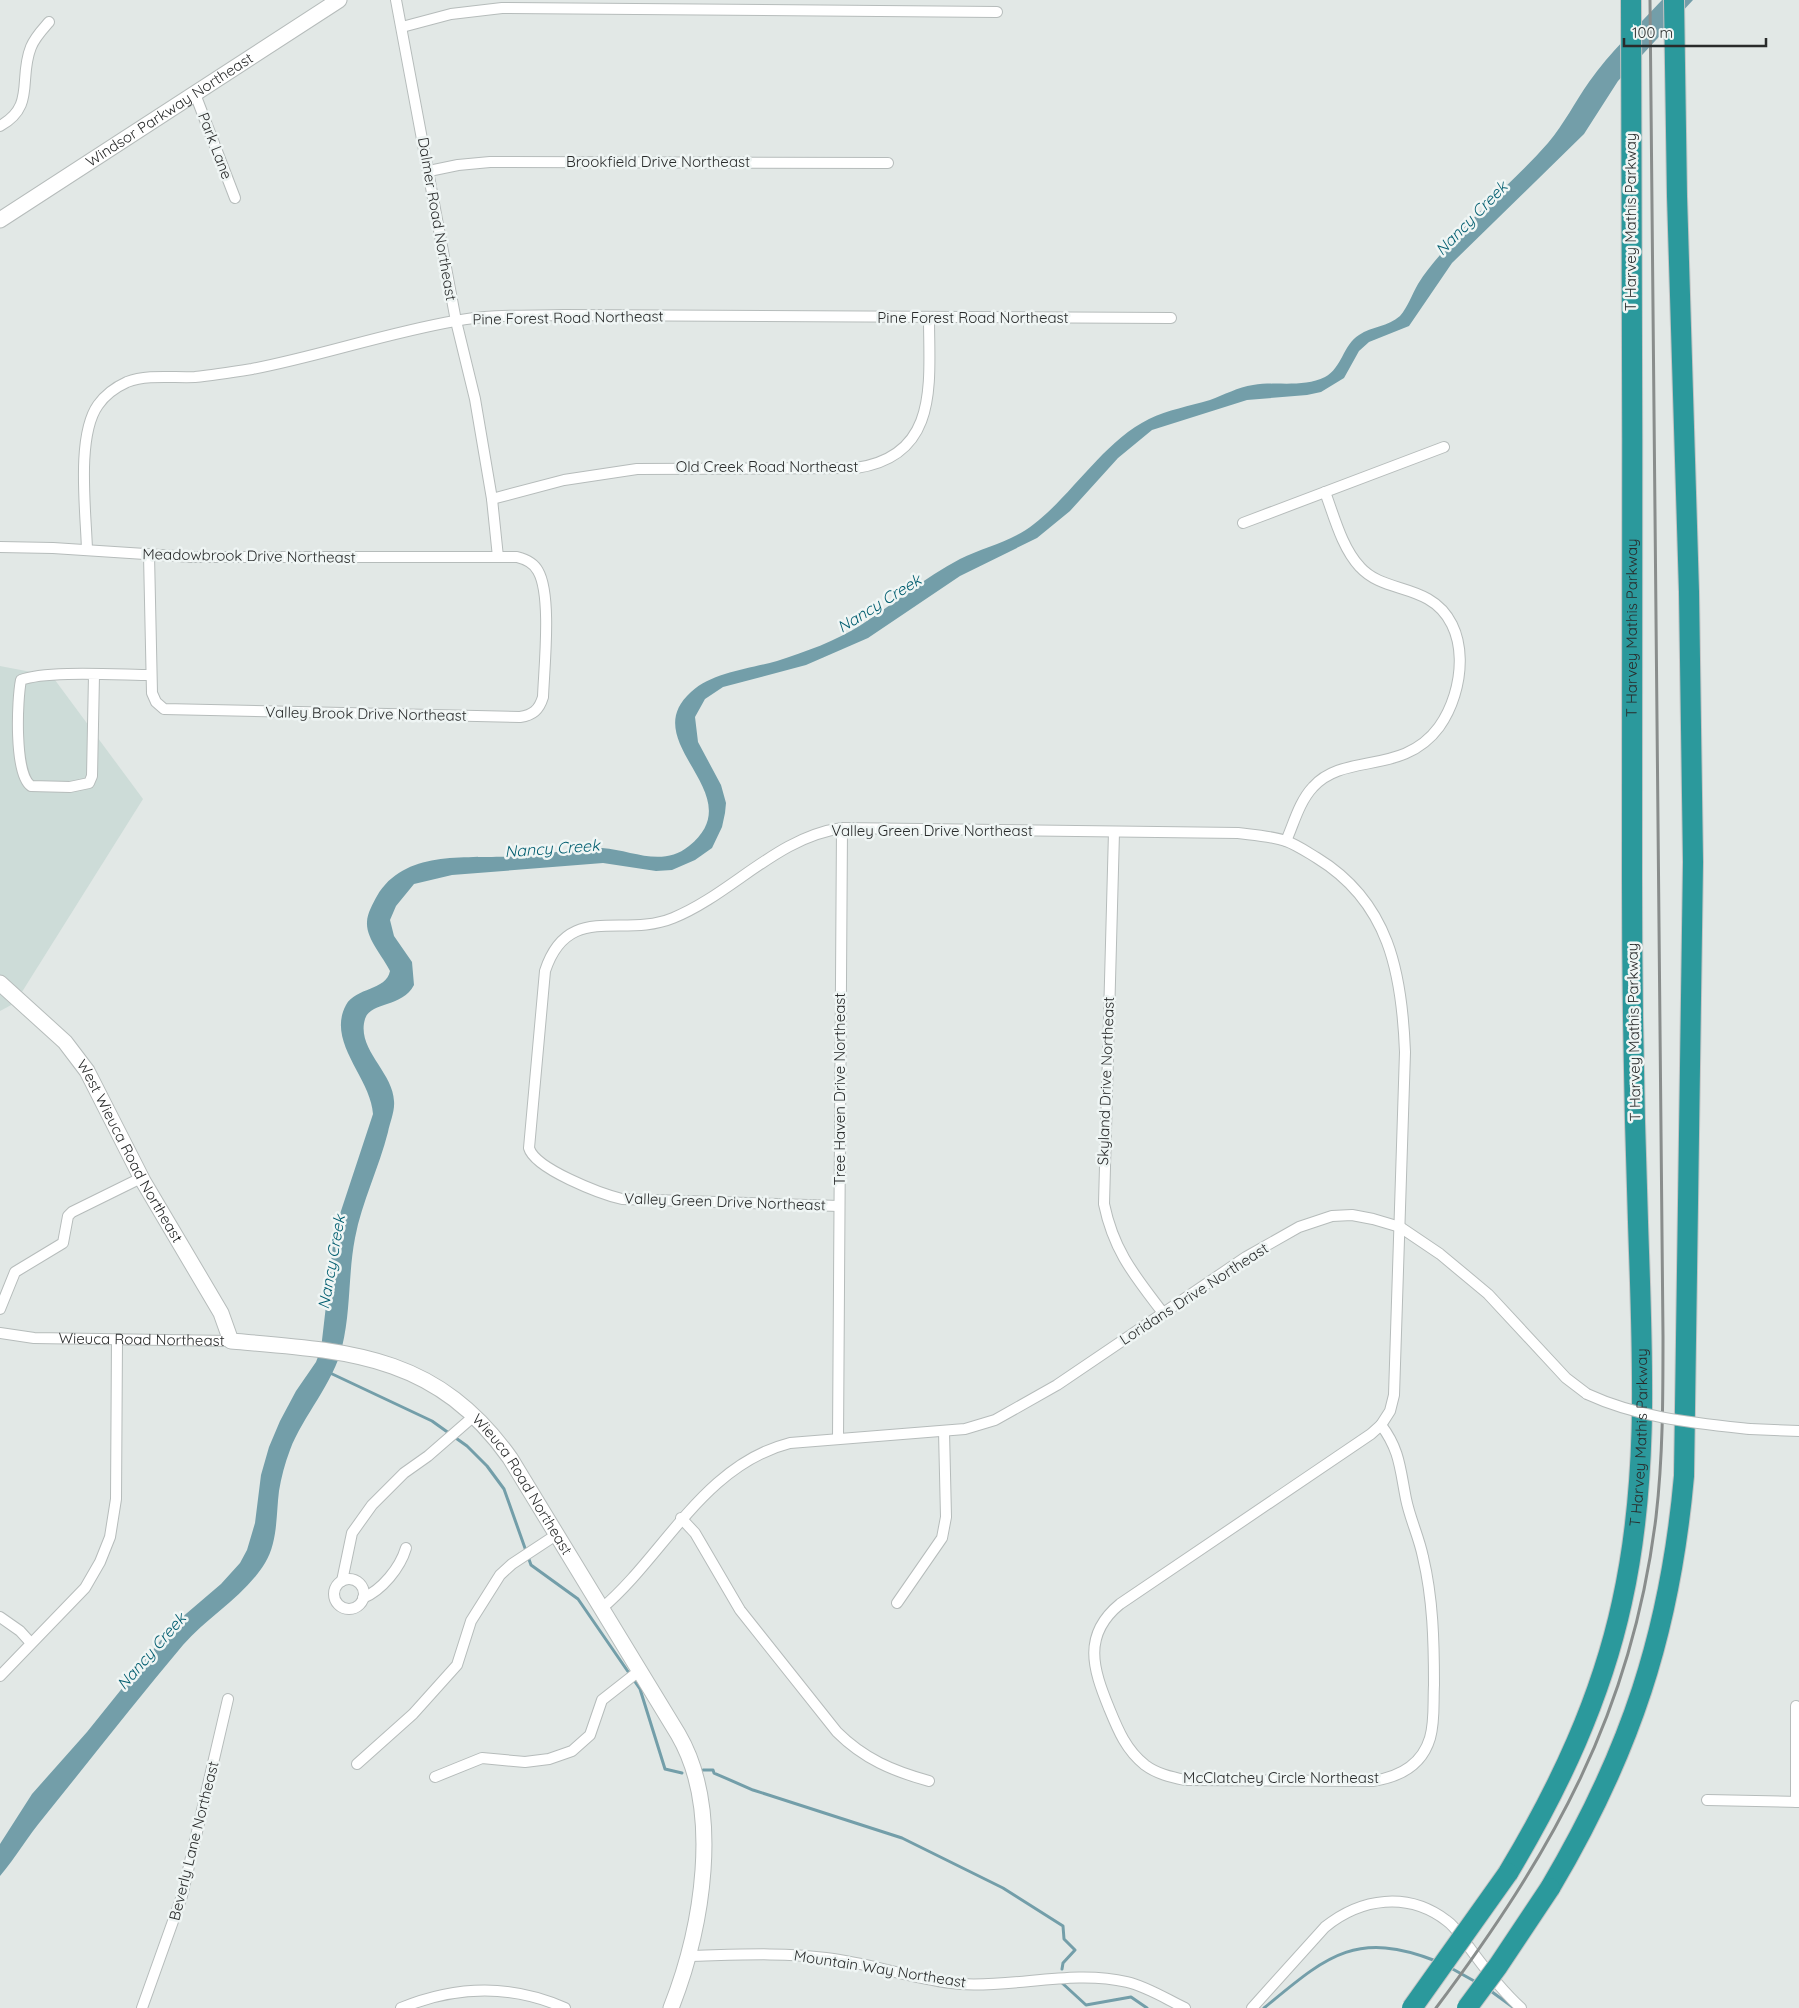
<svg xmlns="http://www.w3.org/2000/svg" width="1799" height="2008" font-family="Quicksand,sans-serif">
<rect width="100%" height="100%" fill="#e2e8e6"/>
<path fill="#cddcd8" d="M0,666L52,676L143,799L15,1003L0,1011Z"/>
<path fill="#739ea9" d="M1662,0H1693L1618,81L1584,134L1452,263L1409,326L1369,342L1359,351L1344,378L1321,392L1307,395L1247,400L1152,430L1118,458L1070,511L1037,538L960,576L868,638L806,665L723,687L705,699L695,717L698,742L721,785L726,803L725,813L722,827L712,848L695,860L672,870L656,871L603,863L452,875L414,884L396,906L390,920L394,936L412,962L414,985C402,1008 371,1001 365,1019C356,1049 393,1072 394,1101C395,1111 390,1122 388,1132C379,1168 362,1201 355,1238C348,1274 351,1311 342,1347C334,1382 303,1416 290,1450C285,1463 281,1478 279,1491C276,1514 278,1542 265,1563C245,1596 208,1616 183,1645C136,1701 90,1760 44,1817C28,1836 16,1857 0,1876V1844L32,1794L87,1732L173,1625L221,1584L240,1563L247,1550L255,1523L261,1475L269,1447L280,1421L296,1391L316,1362L321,1349L333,1245L339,1217L373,1114C371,1078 326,1042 346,1005C356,987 386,991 390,971C383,956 366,939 367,922C367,914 373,903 377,896C406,847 471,860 519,856C547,855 574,847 602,848C632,850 662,868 689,846C754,794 634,743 691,692C713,672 749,669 777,661C805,652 836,641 861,625C894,604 925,577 960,559C984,547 1013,541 1034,524C1074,493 1103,442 1149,419C1168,410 1189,406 1210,400C1224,395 1238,387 1253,385C1277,381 1303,388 1325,377C1342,368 1343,345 1359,335C1372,326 1388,327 1400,316C1408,307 1412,294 1418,284C1424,274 1432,264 1440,255C1473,214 1514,182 1548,143C1564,124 1575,102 1589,82C1610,52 1637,27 1662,0Z"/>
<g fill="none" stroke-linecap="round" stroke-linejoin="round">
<g stroke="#739ea9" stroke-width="3">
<path d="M328,1372L432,1421L467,1446L487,1466L504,1489L531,1565L578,1599L640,1689L665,1769L682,1773"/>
<path d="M703,1770H713L714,1773L753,1790L902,1838L1003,1888L1063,1926L1064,1939L1075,1950L1063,1963L1062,1969"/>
<path d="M1449,1967L1476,1982"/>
<path d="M1061,1982L1086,2005L1131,1997L1147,2008"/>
<path d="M1488,1989L1514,2008"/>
<path d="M1264,2008C1325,1958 1354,1929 1436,1961"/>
</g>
<g stroke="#b6bcbb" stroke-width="12">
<g id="street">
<path d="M396,0L456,321L475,399L492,499L498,557"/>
<path d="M402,27L451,14L502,8L997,12"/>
<path d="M195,94L235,198"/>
<path d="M0,126C36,106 18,79 31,47C35,37 42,30 49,22"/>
<path d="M429,171L458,165L490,162L888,163"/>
<path d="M492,499L564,480L637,469L856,468C940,456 929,382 929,318"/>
<path d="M1243,523L1444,447"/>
<path d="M0,547L53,548L191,557H517C525,559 534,563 538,571C552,595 544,668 543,697C539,710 533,715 520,717L164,709L156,702L152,693L149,555"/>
<path d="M87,550C86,512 76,436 98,405C105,395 116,387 127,382C148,374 173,378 195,377C214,375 233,372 252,369C320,356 386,333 455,321C491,314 528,316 564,315L1171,318"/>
<path d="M94,675L92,776L89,783L70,787L31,786C14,774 17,700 21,680C46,670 121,675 151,675"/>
<path d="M1114,832L1104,1204C1114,1252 1135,1276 1163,1313"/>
<path d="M1286,841C1294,823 1299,802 1313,787C1344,752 1403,776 1439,727C1465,691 1472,624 1428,599C1406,586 1378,587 1360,567C1342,548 1334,516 1325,492"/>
<path d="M839,1206L622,1199C601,1194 535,1169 529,1148L545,971C568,901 622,939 673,918C732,894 777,837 842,828L1238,833C1254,835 1271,836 1286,841C1297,845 1307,852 1317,858C1389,902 1402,973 1405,1052L1394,1395L1390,1411L1381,1425"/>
<path d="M0,1309L15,1272L63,1243L68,1216L72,1212L141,1178"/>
<path id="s1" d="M0,1333L34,1338L231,1341"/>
<path d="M1381,1425C1400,1450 1400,1469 1406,1499C1410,1519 1419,1537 1423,1557C1433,1599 1434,1642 1434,1685C1433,1702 1435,1721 1430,1738C1422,1765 1399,1777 1373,1781L1185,1780C1171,1777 1157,1774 1145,1765C1126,1750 1118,1730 1109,1708C1093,1669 1082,1635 1120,1604L1371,1434Z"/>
<path d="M1750,1429L1799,1431"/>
<path d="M838,1439L842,828"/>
<path d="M681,1518L695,1533L740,1610L837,1732C864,1759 893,1771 929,1781"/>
<circle cx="349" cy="1594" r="15"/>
<path d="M342,1581L352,1533L372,1505L404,1473L428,1456L474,1416"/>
<path d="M363,1598C382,1590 400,1568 406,1548"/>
<path d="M897,1603L942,1538L946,1517L944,1431"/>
<path d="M601,1609C664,1556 703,1465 790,1443L965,1429L995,1420L1057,1385L1246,1257L1299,1227L1332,1216L1352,1215L1373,1219L1400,1227L1440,1254L1488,1294L1566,1378L1587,1394"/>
<path d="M0,1617L20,1631L30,1642"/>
<path d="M0,1676L85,1588L100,1562L110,1537L116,1499L117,1339"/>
<path d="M1796,1706V1802"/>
<path d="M357,1764L413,1714L457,1665L471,1621L500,1575L512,1564L556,1535"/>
<path d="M435,1777L482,1758L525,1762L549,1759L572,1751L590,1735L602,1700L639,1671"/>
<path d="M1707,1800L1799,1802"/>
<path d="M689,1956C734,1955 781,1952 826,1958C871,1963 914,1980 960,1984C1015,1988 1073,1969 1127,1982C1148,1987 1166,1999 1185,2008"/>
<path d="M142,2008L182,1896L228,1699"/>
<path d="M401,2008C455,1986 511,1984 565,2008"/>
<path d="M1252,2008L1325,1927C1361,1898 1408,1891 1447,1921C1456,1927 1462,1939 1469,1947C1485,1969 1501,1990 1521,2008"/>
</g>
</g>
<g stroke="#b6bcbb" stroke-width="17">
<g id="secondary">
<path id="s2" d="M0,220L339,0"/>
<path id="s3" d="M0,983L65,1042L87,1071L143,1181L221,1313L231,1341C349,1351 436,1354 510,1458L678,1734C723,1811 702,1929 671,2008"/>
</g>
</g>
<g stroke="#c3c4c4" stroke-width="22">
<g id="highway">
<path id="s4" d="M1508,1873C1559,1788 1601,1699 1622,1602C1650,1476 1642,1349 1638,1222C1634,1107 1632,993 1632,878C1631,585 1634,293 1631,0"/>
<path d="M1550,1888C1630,1753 1670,1633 1684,1476L1693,862L1689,592L1677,196L1674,0"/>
</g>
</g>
<use href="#street" stroke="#fff" stroke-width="10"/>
<use href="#secondary" stroke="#fff" stroke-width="15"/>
<use href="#highway" stroke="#2b999c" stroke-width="20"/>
<path stroke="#898d8c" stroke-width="3" d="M1436,2008C1552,1853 1632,1713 1656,1517C1663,1457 1663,1396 1663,1336L1650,0"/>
<g stroke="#b6bcbb" stroke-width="12" stroke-linecap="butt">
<path id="street-bridge" d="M1587,1394C1639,1418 1694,1423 1750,1429"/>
</g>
<g stroke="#c3c4c4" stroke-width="22" stroke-linecap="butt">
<g id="highway-bridge">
<path d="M1412,2008L1508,1873"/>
<path d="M1467,2008L1498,1966L1550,1888"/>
</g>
</g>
<use href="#street-bridge" stroke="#fff" stroke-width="10"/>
<use href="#highway-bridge" stroke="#2b999c" stroke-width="20"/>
</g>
<g text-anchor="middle" stroke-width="5" stroke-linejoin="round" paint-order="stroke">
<g font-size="15" fill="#292b2b" stroke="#eff5f4">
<text dy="5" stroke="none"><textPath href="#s2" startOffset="202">Windsor Parkway Northeast</textPath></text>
<text transform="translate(215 146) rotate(69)" y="5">Park Lane</text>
<text x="658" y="167">Brookfield Drive Northeast</text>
<text transform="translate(437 219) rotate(80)" y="5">Dalmer Road Northeast</text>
<text transform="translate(1631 222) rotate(-90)" y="5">T Harvey Mathis Parkway</text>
<text transform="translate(568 318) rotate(-1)" y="5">Pine Forest Road Northeast</text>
<text x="973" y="323">Pine Forest Road Northeast</text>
<text x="767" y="472">Old Creek Road Northeast</text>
<text transform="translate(249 556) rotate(1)" y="5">Meadowbrook Drive Northeast</text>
<text dy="5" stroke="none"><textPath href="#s4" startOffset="1271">T Harvey Mathis Parkway</textPath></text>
<text transform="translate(366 714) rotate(1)" y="5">Valley Brook Drive Northeast</text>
<text x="932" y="836">Valley Green Drive Northeast</text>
<text transform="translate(1634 1032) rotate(-91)" y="5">T Harvey Mathis Parkway</text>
<text transform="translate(1106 1081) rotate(-88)" y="5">Skyland Drive Northeast</text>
<text transform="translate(840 1089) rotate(-90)" y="5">Tree Haven Drive Northeast</text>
<text dy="5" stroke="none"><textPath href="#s3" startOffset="215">West Wieuca Road Northeast</textPath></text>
<text transform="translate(725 1202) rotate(2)" y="5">Valley Green Drive Northeast</text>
<text transform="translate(1194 1294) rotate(-33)" y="5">Loridans Drive Northeast</text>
<text dy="5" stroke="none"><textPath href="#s1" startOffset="142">Wieuca Road Northeast</textPath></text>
<text dy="5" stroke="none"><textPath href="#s4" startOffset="461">T Harvey Mathis Parkway</textPath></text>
<text dy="5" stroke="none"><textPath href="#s3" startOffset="775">Wieuca Road Northeast</textPath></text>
<text x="1281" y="1783">McClatchey Circle Northeast</text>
<text transform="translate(194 1841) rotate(-76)" y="5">Beverly Lane Northeast</text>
<text transform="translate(880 1969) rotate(9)" y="5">Mountain Way Northeast</text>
</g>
<g font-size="16" font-style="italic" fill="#005d6f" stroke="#eff5f4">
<text transform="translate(1471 218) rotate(-46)" y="6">Nancy Creek</text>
<text transform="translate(879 603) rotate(-32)" y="6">Nancy Creek</text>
<text transform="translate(552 848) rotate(-4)" y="6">Nancy Creek</text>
<text transform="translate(331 1262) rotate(-80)" y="6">Nancy Creek</text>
<text transform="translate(151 1651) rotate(-49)" y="6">Nancy Creek</text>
</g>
</g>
<path d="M1624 38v8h142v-8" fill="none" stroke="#292b2b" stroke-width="2.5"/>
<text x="1632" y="38" font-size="15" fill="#292b2b" stroke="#eff5f4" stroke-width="4" paint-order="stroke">100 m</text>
</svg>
